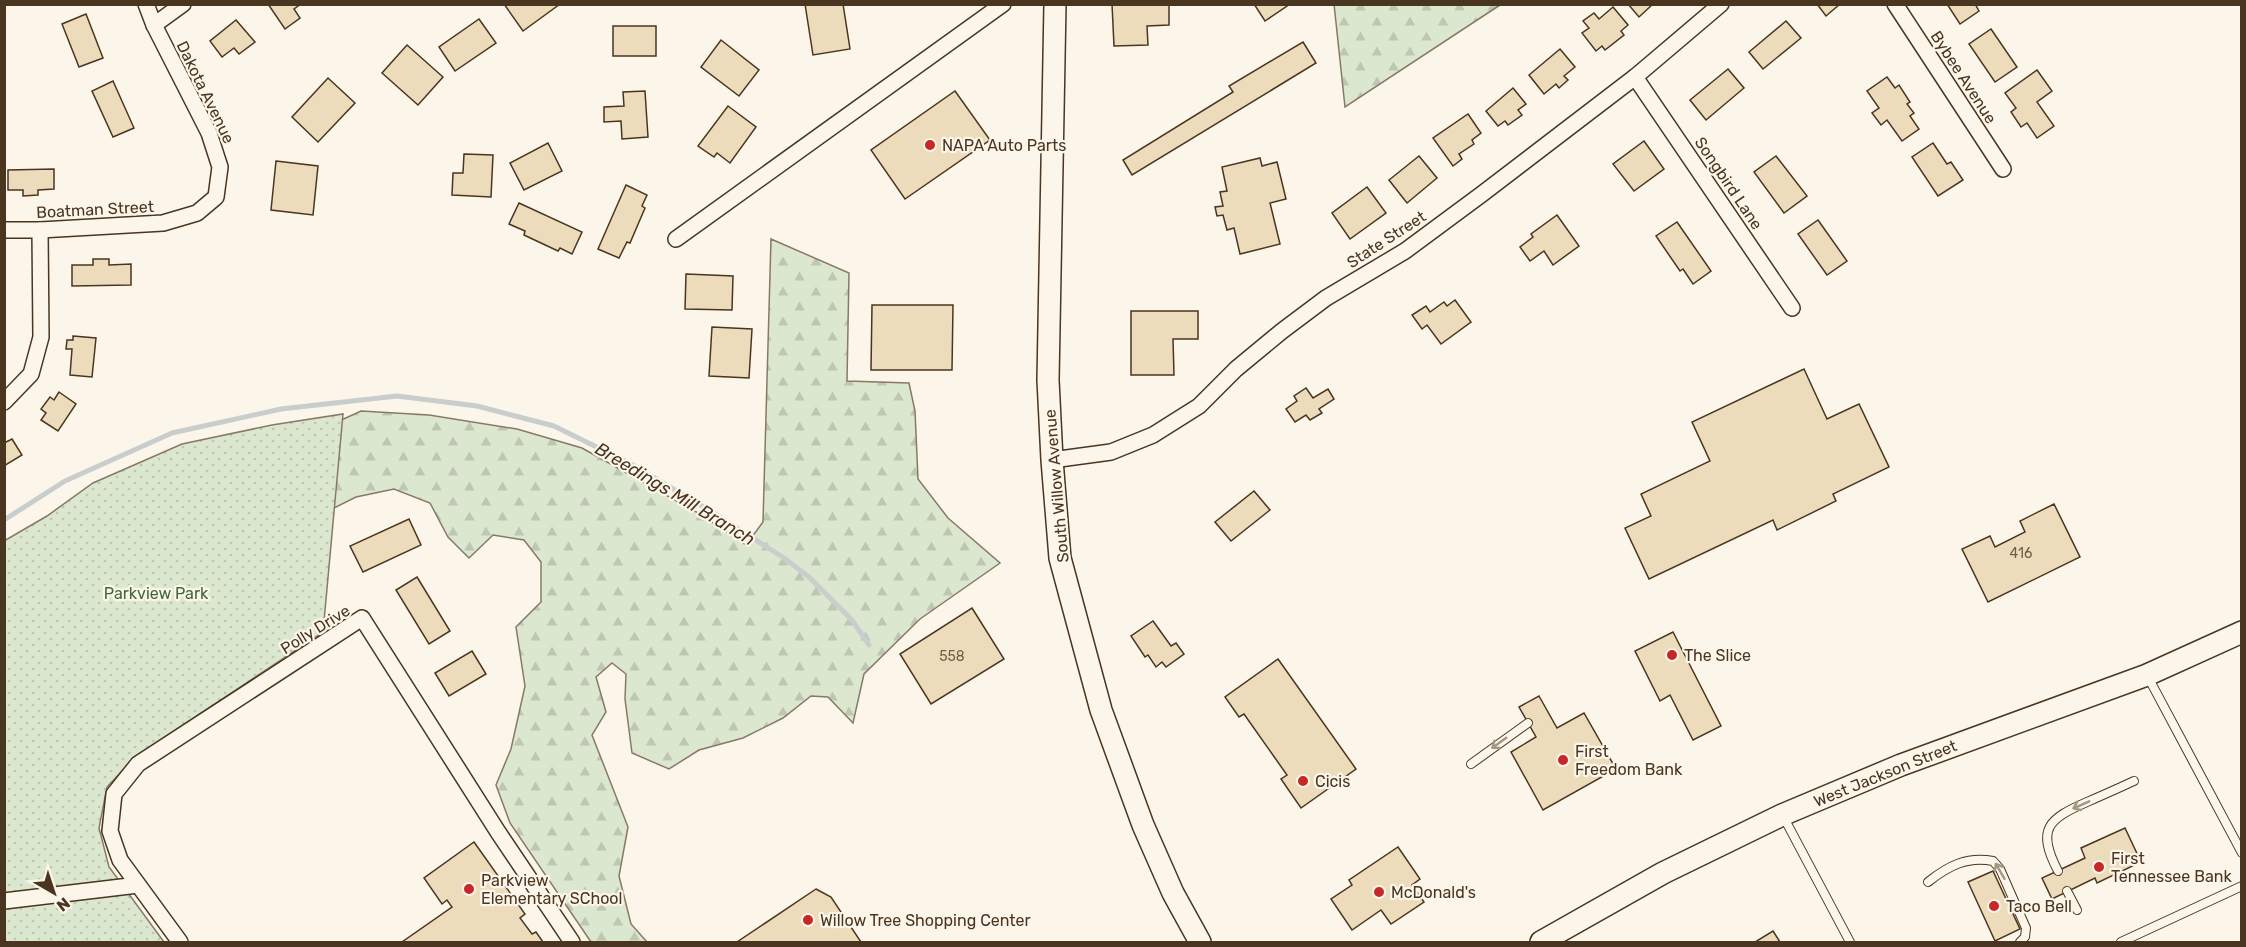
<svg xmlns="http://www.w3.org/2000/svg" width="2246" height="947" font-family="Rubik,sans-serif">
<defs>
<pattern id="forest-firs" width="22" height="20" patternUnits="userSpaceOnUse" patternTransform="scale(1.5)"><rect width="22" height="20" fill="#dce7d0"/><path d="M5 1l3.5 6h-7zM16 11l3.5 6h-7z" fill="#bec7b2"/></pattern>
<pattern id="park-dots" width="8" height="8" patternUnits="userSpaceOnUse" patternTransform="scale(1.5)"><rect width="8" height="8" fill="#dce7d0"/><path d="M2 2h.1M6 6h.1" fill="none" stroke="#bec7b2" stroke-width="1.8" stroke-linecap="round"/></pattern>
</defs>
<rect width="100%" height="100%" fill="#fbf6e9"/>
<g fill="url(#forest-firs)" stroke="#887966" stroke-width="1.5">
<path d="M1334,4H1500V5L1345,107Z"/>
<path d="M771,239L849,273L847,381L909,383L915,411L918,479L948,518L1000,563L920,619L864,674L853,723L828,697L811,696L783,718L743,738L699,750L669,769L632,753L625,699L626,674L612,663L596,677L606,712L592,735L628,827L619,876L631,924L647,942H591L510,823L496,785L511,749L525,686L516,627L541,602V562L524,540L493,535L469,558L448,537L430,503L394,489L356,497L324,513L302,438L361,411L429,415L517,429L582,448L698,513L746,545L763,522Z"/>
</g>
<path fill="url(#park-dots)" stroke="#887966" stroke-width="1.5" d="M343,414L323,632L135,757L107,787L99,828L109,867L164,942H5L4,541L47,516L93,483L182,444L272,425Z"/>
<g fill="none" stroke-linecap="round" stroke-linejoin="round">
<path stroke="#c9cecd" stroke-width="5" d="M4,520L65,481L172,433L281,409L397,396L477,406L554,426L631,464L712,512L784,558L809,577L852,620L869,645"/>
</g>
<g fill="#ecdcbc" stroke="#4a3520" stroke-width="1.5">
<path d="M268,4H301L294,9L300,18L285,29Z"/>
<path d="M504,4H560L523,31Z"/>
<path d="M805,4H843L850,49L813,55Z"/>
<path d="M1112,4H1169V25L1147,26L1148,45L1114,46Z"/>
<path d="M1254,4H1290L1265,21Z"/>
<path d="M1628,4H1653L1639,17Z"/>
<path d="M1817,4H1840L1826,16Z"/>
<path d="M1947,4H1975L1979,11L1960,24Z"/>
<path d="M1613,7L1628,25L1621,31L1624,35L1605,50L1602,46L1596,51L1582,33L1589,28L1583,21L1594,13L1599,19Z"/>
<path d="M86,14L103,58L79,67L62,24Z"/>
<path d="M479,19L496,43L455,71L439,47Z"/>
<path d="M236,20L255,42L239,54L234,48L222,57L210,41Z"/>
<path d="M1786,21L1801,38L1763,69L1749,52Z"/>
<rect x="613" y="26" width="43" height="30"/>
<path d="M1991,29L2017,67L1995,82L1969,44Z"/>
<path d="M721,40L759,70L739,96L701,67Z"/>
<path d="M1303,42L1316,63L1132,175L1123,160L1233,92L1229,86Z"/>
<path d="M407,45L443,77L418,105L382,73Z"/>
<path d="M1560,49L1575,67L1564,76L1568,80L1559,88L1556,84L1544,94L1529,75Z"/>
<path d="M1728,69L1744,88L1706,120L1690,100Z"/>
<path d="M2037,70L2052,91L2037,102L2054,126L2037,138L2027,123L2021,127L2011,112L2016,108L2005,93Z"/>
<path d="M1887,77L1895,88L1899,85L1910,102L1907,104L1914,113L1910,116L1919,129L1902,141L1887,120L1881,125L1872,113L1879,108L1867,91Z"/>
<path d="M328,78L355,103L318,142L292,117Z"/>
<path d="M113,81L134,128L113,137L92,91Z"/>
<path d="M1513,88L1526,104L1518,110L1522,115L1508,125L1505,121L1498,126L1486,111Z"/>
<path d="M645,91L648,137L622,139L621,121L604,122V107L624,106L623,92Z"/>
<path d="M955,91L990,140L905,199L871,150Z"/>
<path d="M728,106L756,127L730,163L717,153L714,157L698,146Z"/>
<path d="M1468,114L1481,133L1472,140L1474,144L1459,154L1462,159L1453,166L1433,138Z"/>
<path d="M1644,141L1664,169L1634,191L1613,164Z"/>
<path d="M548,143L562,171L524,190L510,163Z"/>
<path d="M1933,143L1947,164L1951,162L1963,180L1938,196L1912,157Z"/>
<path d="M464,154L493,155L491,197L452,195L453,173H463Z"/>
<path d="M1419,156L1437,178L1407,203L1389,180Z"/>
<path d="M1776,156L1807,196L1784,213L1754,172Z"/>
<path d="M1260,158L1262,166L1277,162L1286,199L1270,203L1280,244L1240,254L1234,228L1227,230L1223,215L1217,216L1215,207L1223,206L1220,192L1227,191L1222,167Z"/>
<path d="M276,161L318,166L313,215L271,210Z"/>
<path d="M54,169V189L38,190V195L23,196V190H8V170Z"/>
<path d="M626,185L647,195L642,206L645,208L630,243L627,242L619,258L598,249Z"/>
<path d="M1367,187L1386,213L1350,239L1332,213Z"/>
<path d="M519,203L582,232L572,254L560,248L558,251L524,235L525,231L509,224Z"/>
<path d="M1557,215L1579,246L1553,265L1544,251L1530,261L1520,247L1533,237L1531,234Z"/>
<path d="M1818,220L1847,261L1827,275L1798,234Z"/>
<path d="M1677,222L1711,271L1693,284L1683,269L1680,271L1656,236Z"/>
<path d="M93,259H109V265L131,264V285L72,286V265H93Z"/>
<path d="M686,274L733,276L732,310L685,309Z"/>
<path d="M1455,300L1471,322L1441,344L1427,325L1422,329L1412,315L1426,306L1430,312L1444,302L1447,306Z"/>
<path d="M872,305H953L952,370H871Z"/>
<path d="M1131,311H1198V339H1173L1174,375H1131Z"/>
<path d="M712,327L752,329L749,378L709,376Z"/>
<path d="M73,336L96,338L92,377L70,375L72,349H66L67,340H73Z"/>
<path d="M1804,369L1827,419L1859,404L1889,467L1833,494L1836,501L1777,530L1773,520L1649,579L1625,528L1651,516L1641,494L1710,461L1692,422Z"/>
<path d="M1306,388L1313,398L1328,389L1334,399L1319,409L1322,413L1310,420L1306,415L1295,422L1286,409L1297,401L1294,396Z"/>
<path d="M59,392L76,404L58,431L41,420L46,413L41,409L50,397L54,400Z"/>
<path d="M12,439L22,455L4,466V443Z"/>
<path d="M1254,491L1270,510L1231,541L1215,522Z"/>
<path d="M2054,504L2080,557L1988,602L1962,549L1990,536L1995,547L2025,532L2020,521Z"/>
<path d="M409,519L421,545L363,572L350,546Z"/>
<path d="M417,577L450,631L429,644L396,590Z"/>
<path d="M972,608L1004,659L931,704L900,654Z"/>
<path d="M1153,621L1171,646L1176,643L1184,654L1166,667L1162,662L1156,667L1148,655L1145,657L1131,636Z"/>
<path d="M1673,632L1721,726L1693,740L1670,695L1660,701L1635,651Z"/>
<path d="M472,651L486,674L449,696L435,673Z"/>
<path d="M1278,659L1356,769L1301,808L1281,779L1287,775L1244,714L1239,717L1225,697Z"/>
<path d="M1539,696L1557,728L1584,713L1616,769L1543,810L1511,752L1536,737L1519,707Z"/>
<path d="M2125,828L2141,862L2097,883L2095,878L2052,899L2042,878L2085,858L2081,848Z"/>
<path d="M474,842L525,914L520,918L532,934L536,932L543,942H402L452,907L447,900L442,904L424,878Z"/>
<path d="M1398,847L1420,879L1412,885L1424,902L1391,924L1381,910L1352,930L1331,899L1352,885L1349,880Z"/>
<path d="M1993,871L2020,929L1995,941L1968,882Z"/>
<path d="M816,889L831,897L861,942H737Z"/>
<path d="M1773,931L1780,942H1755Z"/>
</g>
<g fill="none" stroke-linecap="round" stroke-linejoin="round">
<g stroke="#4a3520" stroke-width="10">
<g id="lane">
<path d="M2148,677L2242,853"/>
<path d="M1471,764L1528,723"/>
<path d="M1783,816L1850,942"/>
<path d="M2058,871C2036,829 2048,819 2087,802C2103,795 2119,788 2134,781"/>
<path d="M1928,882C1948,866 1967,856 1993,861L2000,869L2026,928L2025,937L2020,942"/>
<path d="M2067,891L2077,910"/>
<path d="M2121,942L2242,886"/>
</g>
</g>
<g stroke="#4a3520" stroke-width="18">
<g id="street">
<path d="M1895,4L2003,169"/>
<path d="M154,25L183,4"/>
<path d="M1635,77L1792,308"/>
<path d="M4,230H40L163,223L197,213L216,197L220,167L209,133L154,25L146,4"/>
<path d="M676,239L1003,4"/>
<path d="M4,402L31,374L41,337L40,230"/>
<path d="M1052,460L1111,452L1153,435L1199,406L1236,369L1282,331L1326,298L1405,251L1482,194L1635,77L1721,4"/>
<path d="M4,901L138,885"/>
<path d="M180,942L120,860L110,831L114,794L138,764L362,618L498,832L572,942"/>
</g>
</g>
<g stroke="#4a3520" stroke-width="24">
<g id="secondary">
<path d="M1055,4L1048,380L1052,460L1060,558L1101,710L1143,825L1173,893L1200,942"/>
<path d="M1541,942L1663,873L1782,815L1901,765L2147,675L2242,632"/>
</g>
</g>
<use href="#lane" stroke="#fbf6e9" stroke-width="8"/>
<use href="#street" stroke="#fbf6e9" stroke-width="15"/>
<use href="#secondary" stroke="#fbf6e9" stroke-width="21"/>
</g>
<defs><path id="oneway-shaft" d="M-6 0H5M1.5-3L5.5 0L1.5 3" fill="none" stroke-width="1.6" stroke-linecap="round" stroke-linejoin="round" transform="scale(1.5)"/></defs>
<g stroke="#a29684">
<use href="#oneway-shaft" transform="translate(1499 743) rotate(144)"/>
<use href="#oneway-shaft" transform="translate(2081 805) rotate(156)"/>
<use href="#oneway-shaft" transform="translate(2000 871) rotate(-120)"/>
</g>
<g fill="#c62828" stroke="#fbf6e9" stroke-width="2">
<circle cx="930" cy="145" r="6"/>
<circle cx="1672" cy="655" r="6"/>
<circle cx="1563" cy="760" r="6"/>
<circle cx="1303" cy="781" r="6"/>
<circle cx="2099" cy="867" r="6"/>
<circle cx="469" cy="889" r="6"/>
<circle cx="1379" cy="892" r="6"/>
<circle cx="1994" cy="906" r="6"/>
<circle cx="808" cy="920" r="6"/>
</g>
<g text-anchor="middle" stroke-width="4.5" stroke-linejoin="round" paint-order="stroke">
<g font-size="14" fill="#725f47">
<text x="2021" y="558">416</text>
<text x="952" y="661">558</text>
</g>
<g font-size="16" fill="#4a3520" stroke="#fbf6e9">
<text transform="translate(1964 77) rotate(57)" y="6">Bybee Avenue</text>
<text transform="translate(206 92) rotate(64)" y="6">Dakota Avenue</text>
<text transform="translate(1729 183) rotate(56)" y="6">Songbird Lane</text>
<text transform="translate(95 209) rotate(-3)" y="6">Boatman Street</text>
<text transform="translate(1386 239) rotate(-33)" y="6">State Street</text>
<text transform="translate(1056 486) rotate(-95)" y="6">South Willow Avenue</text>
<text transform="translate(315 629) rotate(-32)" y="6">Polly Drive</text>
<text transform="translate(1885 773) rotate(-22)" y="6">West Jackson Street</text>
</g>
<g font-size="16" fill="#4a3520" stroke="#fbf6e9" text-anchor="start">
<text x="942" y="151">NAPA Auto Parts</text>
<text x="1684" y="661">The Slice</text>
<text x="1575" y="757">First<tspan x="1575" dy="18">Freedom Bank</tspan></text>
<text x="1315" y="787">Cicis</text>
<text x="2111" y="864">First<tspan x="2111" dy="18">Tennessee Bank</tspan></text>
<text x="481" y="886">Parkview<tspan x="481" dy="18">Elementary SChool</tspan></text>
<text x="1391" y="898">McDonald's</text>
<text x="2006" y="912">Taco Bell</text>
<text x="820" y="926">Willow Tree Shopping Center</text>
</g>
<g font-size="16" fill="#436837" stroke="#fbf6e9">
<text x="156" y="599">Parkview Park</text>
</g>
<g font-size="18" font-style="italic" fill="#4a3520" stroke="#fbf6e9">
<text transform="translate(675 494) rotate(31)" y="6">Breedings Mill Branch</text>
</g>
</g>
<rect width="2246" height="947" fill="none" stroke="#4a3520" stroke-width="12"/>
<g transform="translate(54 893) rotate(141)" stroke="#fbf6e9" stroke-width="4.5" paint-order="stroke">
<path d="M0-4.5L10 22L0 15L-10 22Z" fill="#4a3520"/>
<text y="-9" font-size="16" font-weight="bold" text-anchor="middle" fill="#4a3520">N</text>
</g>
</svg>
